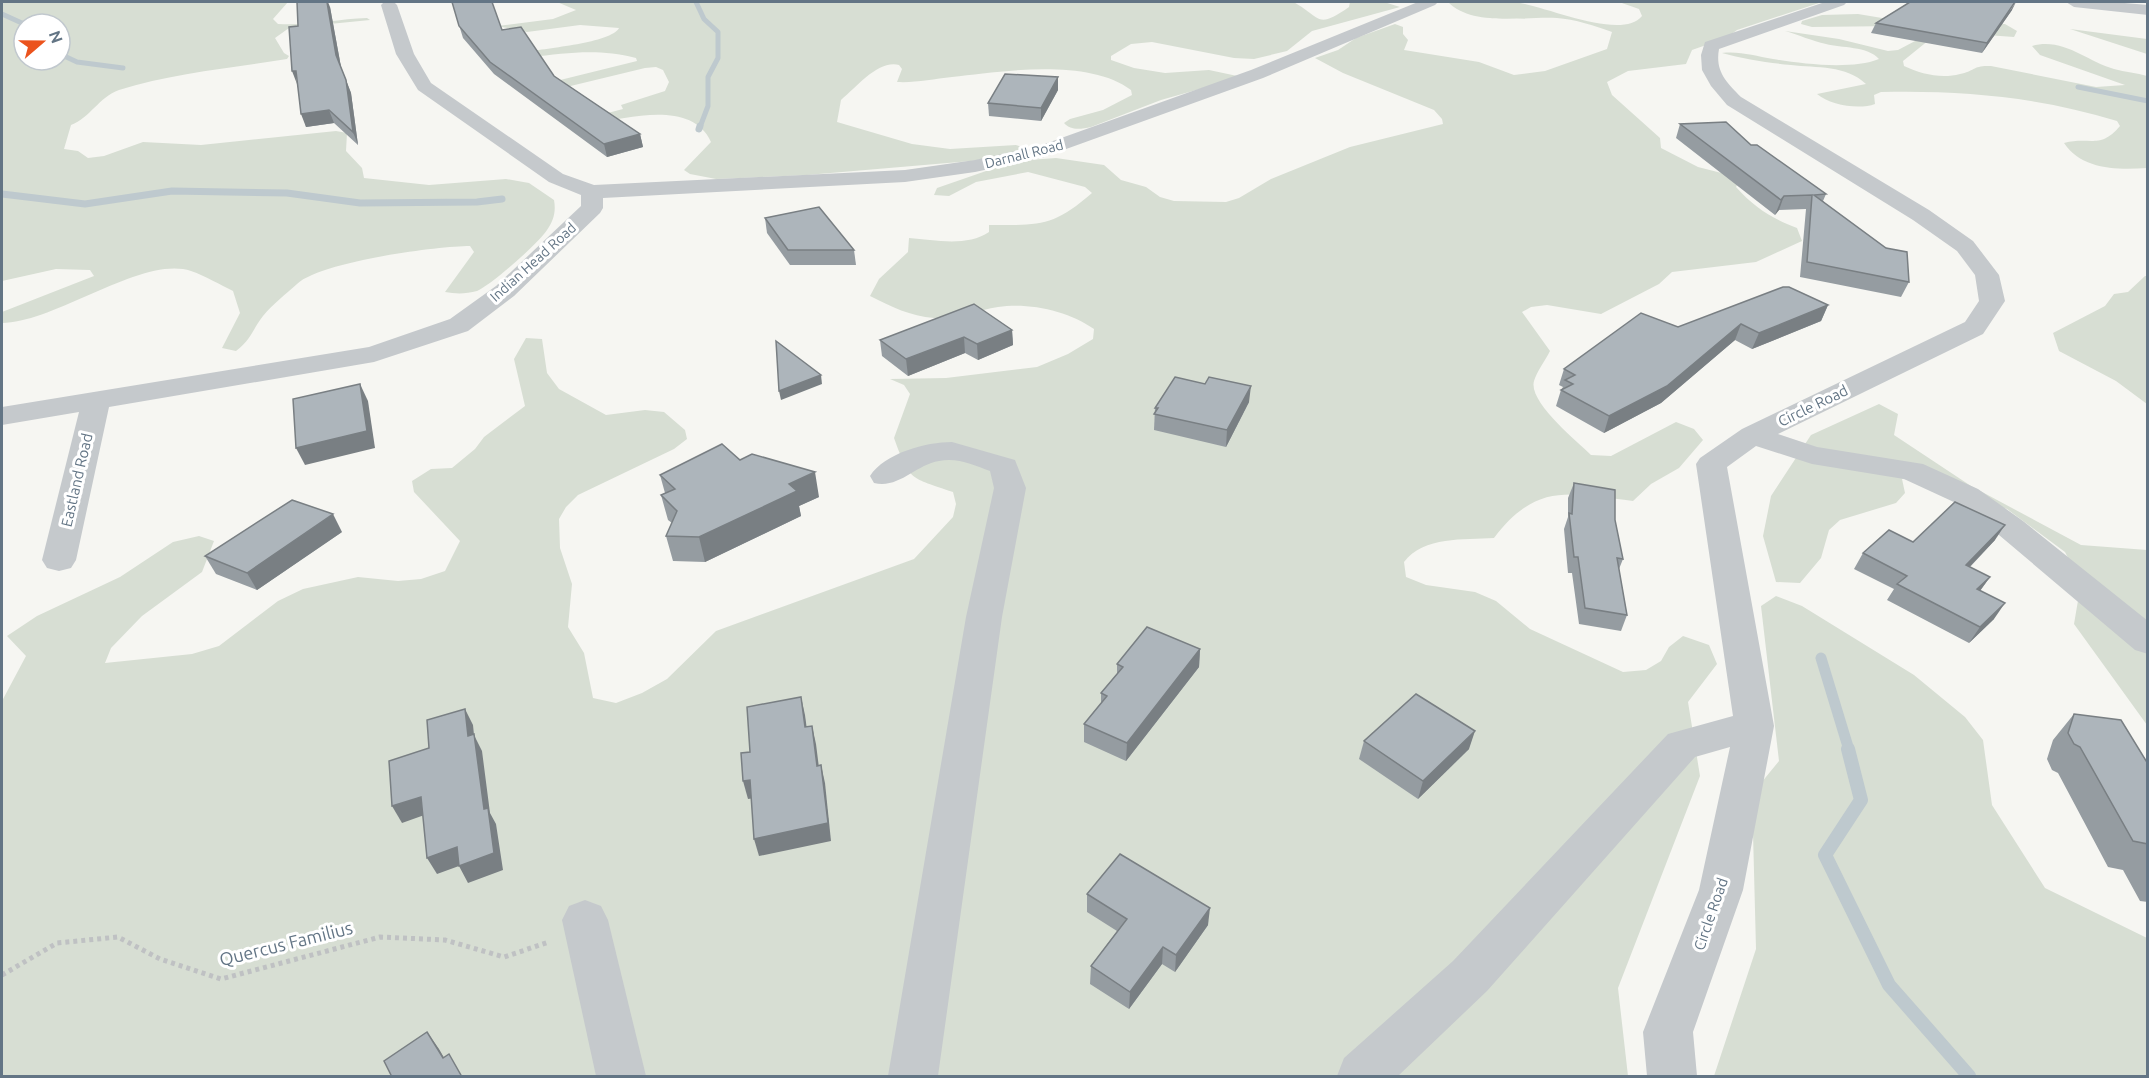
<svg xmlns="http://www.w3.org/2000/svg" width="2149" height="1078" font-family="Ubuntu,sans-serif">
<rect width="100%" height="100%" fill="#f6f6f2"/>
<g fill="#d7ded3" fill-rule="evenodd">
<path d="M2,2H288L273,19L278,24C308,26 337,19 367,18L370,20L289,28L275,38L284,53L289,56L287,59C232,68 172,73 119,90C99,97 90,118 71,125L64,149L78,151L88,158L104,156L143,142L201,145L336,131L347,133L346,151L362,168L364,178L429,185L506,179L529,183L554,200C556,211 554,220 547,230C540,242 490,286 477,291C466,294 456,294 445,292L474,252L470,246C436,246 320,262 297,284C286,294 273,304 263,316C252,330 252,339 236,351L222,348L240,313L233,291C220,285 206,276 191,271C142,255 55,323 2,323V312L94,276L90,270L56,269L2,281ZM24,24H60V60H24Z"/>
<path d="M557,2H1293C1321,16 1315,31 1349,7L1350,2H1384L1400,7L1312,31L1287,51L1254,59L1234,58L1152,42L1131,44L1111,56V60L1134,68L1165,73L1209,70L1242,77L1161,100L1091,127C1081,129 1071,131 1064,123L1070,119L1103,110L1132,95L1131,90C1089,58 1002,71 952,77C933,79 915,83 897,82L902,69L899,65C878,60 858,86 841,100L837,122L912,144L950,149L1016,145L1025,148L1023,153L971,161L807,175L716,179L690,174L684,170L711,142C692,100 629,118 595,123L600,115L623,109L621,105L665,91L669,82L663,70L656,67L645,68L554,90L548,83L637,61L636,58C598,48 568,53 530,57L527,52C546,48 611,43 619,28L580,25L527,32L497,26L553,19L576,10Z"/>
<path d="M1448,2C1470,2 1492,0 1513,2C1542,4 1621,42 1642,16L1639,9L1619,2H1822L1737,30L1726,38L1692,50L1686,64L1628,71L1607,82L1612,95L1660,138L1661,148L1698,167L1741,178L1736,187C1755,208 1771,218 1797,228L1802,241L1756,262L1672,272L1659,284L1601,314L1547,305L1531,307L1522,312L1550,351C1545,361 1537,371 1534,381C1528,402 1577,441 1591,455L1611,456L1676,422L1694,429L1703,440L1679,468L1651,484L1633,501C1571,494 1537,481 1494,538C1464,540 1424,536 1404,562L1406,577L1426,585L1475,592L1496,601L1530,629L1623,672L1646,670L1661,661L1669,647L1683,636L1709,645L1717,664L1688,702L1700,776L1618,988L1628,1076H2V701L26,656L7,636L37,616L120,577L173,542L199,536L214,541L202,572L142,616L111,648L105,663L192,654L219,646L278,601L303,589L358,577L398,581L421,579L445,571L460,541L414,492L412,481L431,469L452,468L475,449L484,437L525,406L514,359L526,338L542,339L547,373L559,389L606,415L645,410L664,412L685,430L687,439L674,449L578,495L566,507L559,519L560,548L572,584L568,627L584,653L593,698L616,703L642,693L667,679L716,631L914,559L953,517L956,504L953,492C910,477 910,482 894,438L910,394L904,385L890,379L946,378L1037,367L1068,354L1093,339L1094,329C1069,311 1029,302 998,307C977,310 956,320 934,318C910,316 892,307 870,296L879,279L908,252L909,238C935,240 967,247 989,232V225C1040,225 1053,227 1092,193L1085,187L1028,172L976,182L949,196L934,195L937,188L1015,161L1056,158L1104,165L1121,180L1146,187L1160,197L1174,201L1226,202L1239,198L1271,179L1350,147L1443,124L1442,119L1434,110L1343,73L1315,58L1338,50L1356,38L1395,24L1403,27V34L1408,40L1404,50L1479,62L1514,75L1545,71L1607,49L1612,32C1596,26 1574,19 1557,18C1525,16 1472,27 1448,2Z"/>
<path d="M1858,14L1912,23L2005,24L2017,31L2014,37L1959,33L1929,40L1903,61L1904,66C1921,74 1941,79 1960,74C1975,71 1973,65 1991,66L2096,87L2125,85L2040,55L2032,46C2063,37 2086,61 2114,69C2125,72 2137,73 2147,76V168C2118,170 2082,170 2064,143C2090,136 2100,150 2120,126L2117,121C2040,97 1961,90 1881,92L1874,95L1875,104C1859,110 1830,105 1817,94L1866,84C1846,65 1817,68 1791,65C1769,63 1743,59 1722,53C1740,51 1755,56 1773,59C1802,64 1852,70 1879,59C1868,46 1841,48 1826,44C1812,41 1799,35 1785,31L1839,39L1888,51L1898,50L1917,40L1896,26L1812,27L1801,24L1802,21L1822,15Z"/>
<path d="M2070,29L2147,39V54Z"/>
<path d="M2145,276H2148L2147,404L2116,381L2059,351L2053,333L2105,306L2114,294L2128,292Z"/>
<path d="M1879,404L1898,414L1894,435L1971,486L2081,545L2147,550V725L2074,624L2081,583L2065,552L2007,509L1925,480L1902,479L1905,493L1896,503L1840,520L1829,530L1821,558L1800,583L1776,582L1763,536L1771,496L1811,435Z"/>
<path d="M1776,596L1802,606L1914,675L1965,717L1983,740L1992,805L2045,888L2147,938V1076H1714L1756,949L1752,794L1779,761L1761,606Z"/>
</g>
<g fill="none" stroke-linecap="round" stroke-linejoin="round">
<g stroke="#bec9ce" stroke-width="5">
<path d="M696,2L704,19L718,32V58L708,77V106L700,127"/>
<path d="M2,14L24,24"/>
<path d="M60,54L77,62L123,68"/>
<path d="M2078,87L2148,101"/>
</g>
<g stroke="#bec9ce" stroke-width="7">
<path d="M699,129L700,126"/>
<path d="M2,194L85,204L172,191L287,193L360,203L477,202L502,199"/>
</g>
<path stroke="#bec9ce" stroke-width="11" d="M1821,658L1849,750"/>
<path stroke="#bec9ce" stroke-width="14" d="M1848,749L1861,800L1825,855L1889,985L1969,1076"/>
<path stroke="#bfc1c3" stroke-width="5" stroke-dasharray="4 4" stroke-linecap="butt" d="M2,975L57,943L118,937L160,959L221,979L380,937L445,940L504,957L549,942"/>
<g fill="#c5c9cc" fill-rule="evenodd">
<path d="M384,2H394L397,5L414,54L431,83L563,174L594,185L905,170L975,160L1039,146L1251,70L1418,2H1438L1435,5L1263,78L1044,157L975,172L905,182L603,198V208L600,213L514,296L468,331L374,362L109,407L76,560L71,568L59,571L47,568L42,560L79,412L2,425V407L369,347L450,319L496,286L581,206V195L549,182L418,90L396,54L381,5Z"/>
<path d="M1825,2H1847L1844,5L1719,49C1715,71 1726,82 1741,97L1929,210L1973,241L1999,275L2005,301L1983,334L1778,434L1817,447L1923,464L1978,489L2023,521L2148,621V654L2135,650L1999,535L1956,503L1904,479L1812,464L1756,446L1727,467L1774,726L1743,890L1693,1032L1697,1076H1647L1643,1032L1699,890L1730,747L1695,757L1487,991L1398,1076H1337L1344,1058L1453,961L1668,734L1733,716L1696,464L1700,458L1742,429L1965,322L1979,301L1975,275L1957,251L1913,220L1727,105L1711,86L1702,70L1701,55L1705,42Z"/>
<path d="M2066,2H2113L2148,5V15L2074,7Z"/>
<path d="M952,442L1015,460L1026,488L1002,617L938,1076H888L966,617L994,488L990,471C974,465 957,457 939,461C915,465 899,489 874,483L870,476C885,453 926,442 952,442Z"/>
<path d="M585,900L601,906L608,920L646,1076H596L562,920L569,906Z"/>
</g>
</g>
<g fill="#959ca1">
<path d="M452,2L502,30L554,76L640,134L643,147L607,157L494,74L463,38Z"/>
<path d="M330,7L341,67L351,93L358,145L334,123L306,127L297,83L298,26Z"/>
<path d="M2012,10L1982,53L1871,33L1876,23Z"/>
<path d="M1058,77V90L1041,121L989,116L988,103Z"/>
<path d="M1680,124L1751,145L1826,194L1823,201L1909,282L1901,297L1800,277L1806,209L1779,210L1775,215L1676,138Z"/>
<path d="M765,218L854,250L856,265H790L767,233Z"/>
<path d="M1828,305L1821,321L1752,349L1735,340L1661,403L1604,433L1556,406L1561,390L1563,387L1559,385L1564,369L1678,327Z"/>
<path d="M1012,330L1013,345L978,360L965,353L908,376L882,356L880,340Z"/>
<path d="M1249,402L1226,447L1154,430L1155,408Z"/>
<path d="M740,460L819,497L799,506L801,516L705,562L673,561L666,536L672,523L668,520L661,495L665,493L660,475Z"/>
<path d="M1574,483L1615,520L1623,559L1619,569L1627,615L1621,631L1579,624L1572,573H1568L1564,529L1568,517V498Z"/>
<path d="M342,532L257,590L216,574L205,556Z"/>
<path d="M1995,540L1970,567L1990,577L1980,591L1994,619L1969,643L1887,600L1894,589L1854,569L1863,553L1913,542Z"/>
<path d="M1200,649L1199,667L1126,761L1084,742V724L1101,703V693L1117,674V664Z"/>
<path d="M2074,714L2148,764V902L2140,901L2123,870L2108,867L2058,773L2052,770L2047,759L2053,740Z"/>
<path d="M1364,741L1469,749L1418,799L1359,759Z"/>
<path d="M1087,894L1208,925L1175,972L1162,964L1129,1009L1090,984L1091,966L1117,931L1087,912Z"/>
</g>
<g fill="#797f83">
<path d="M327,2H328L330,7L341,67L336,55Z"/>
<path d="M2016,2L2012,10L1982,53L1987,43Z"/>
<path d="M292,71H296L297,84Z"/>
<path d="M1058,77V90L1041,121V108Z"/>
<path d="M346,80L351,93L358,145L353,132Z"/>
<path d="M329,110L334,123L306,127L301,114Z"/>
<path d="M640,134L643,147L607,157L604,144Z"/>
<path d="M1784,196L1779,210L1775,215L1781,200Z"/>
<path d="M1828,305L1821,321L1752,349L1759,333Z"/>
<path d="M1741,324L1735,340L1661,403L1604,433L1609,416Z"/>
<path d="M1012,330L1013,345L978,360L977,344Z"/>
<path d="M964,337L965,353L908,376L906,359Z"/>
<path d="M821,375L822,384L781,400L779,391Z"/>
<path d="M360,384L368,401L375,448L305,465L296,448Z"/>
<path d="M1251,386L1249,402L1226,447L1227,430Z"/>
<path d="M815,472L819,497L799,506L801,516L705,562L699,537L789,484Z"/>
<path d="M333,514L342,532L257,590L247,573Z"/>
<path d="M2005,525L1995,540L1956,581L1966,565Z"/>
<path d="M1990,577L1979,592L1977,589Z"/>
<path d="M2005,603L1994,619L1969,643L1980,627Z"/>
<path d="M1200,649L1199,667L1126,761L1127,743Z"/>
<path d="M801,697L805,715L809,745L805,727Z"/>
<path d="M465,709L473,725L474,735L482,751L490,813L496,824L503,870L468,883L459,866L437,874L427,858L484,809L468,736Z"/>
<path d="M812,726L816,744L821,784L817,766Z"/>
<path d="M1475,731L1469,749L1418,799L1423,781Z"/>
<path d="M821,765L825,783L831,841L759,856L754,839Z"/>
<path d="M750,780L755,798L748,799L743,781Z"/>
<path d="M421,797L430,813L402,823L392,806Z"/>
<path d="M1210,908L1208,925L1175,972L1176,955Z"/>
<path d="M1163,947L1162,964L1129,1009L1130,992Z"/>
<path d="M427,1032L439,1049L454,1075L443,1058Z"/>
</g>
<g fill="#adb5bb" stroke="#797f83" stroke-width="1.5">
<path d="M297,2H327L336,55L346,80L353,132L329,110L301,114L296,71H292L289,27L298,26Z"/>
<path d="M452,2H492L502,30L521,27L554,76L640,134L604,144L490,62L459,26Z"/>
<path d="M1910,2H2015L1987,43L1876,23Z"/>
<path d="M1005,74L1058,77L1041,108L988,103Z"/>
<path d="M1726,122L1751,145H1757L1826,194L1814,195L1886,248L1907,252L1909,282L1807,262L1812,195L1784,196L1781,200L1680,124Z"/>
<path d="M819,207L854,250H788L765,218Z"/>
<path d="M1783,287H1789L1828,305L1759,333L1741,324L1667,386L1609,416L1561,390L1573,384L1565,380L1575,375L1564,369L1641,313L1678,327Z"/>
<path d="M974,304L1012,330L977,344L964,337L906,359L880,340Z"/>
<path d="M776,341L821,375L779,391Z"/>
<path d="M1175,377L1205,384L1209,377L1251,386L1227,430L1154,414L1158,408H1155Z"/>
<path d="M360,384L367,431L296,448L293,399Z"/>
<path d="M722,444L740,460L752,454L815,472L789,484L797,491L699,537L666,536L677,511L661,495L675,489L660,475Z"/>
<path d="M1574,483L1615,490V520L1623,559L1617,558L1627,615L1585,608L1578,557H1574L1569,513L1572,514Z"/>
<path d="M292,500L333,514L247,573L205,556Z"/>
<path d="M1955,502L2005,525L1966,565L1990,577L1977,589L2005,603L1980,627L1897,584L1907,576L1863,553L1889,530L1913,542Z"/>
<path d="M1147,627L1200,649L1127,743L1084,724L1107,696L1101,693L1123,667L1117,664Z"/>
<path d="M1416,694L1475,731L1423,781L1364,741Z"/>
<path d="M801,697L805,727L812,726L817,766L821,765L828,823L754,839L750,780L743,781L741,753L750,752L747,707Z"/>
<path d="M465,709L468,736L474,734L484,809L488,808L494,853L459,866L457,847L427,858L421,797L392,806L389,761L429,748L427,720Z"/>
<path d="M2074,714L2121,720L2148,764V844L2133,841L2080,747L2074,744L2068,733Z"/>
<path d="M1120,854L1210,908L1176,955L1163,947L1130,992L1091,966L1127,919L1087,894Z"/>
<path d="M427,1032L443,1058L449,1054L462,1077H392L384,1061Z"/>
</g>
<g text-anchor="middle" stroke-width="6" stroke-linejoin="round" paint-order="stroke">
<g font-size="14" fill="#637585" stroke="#fff">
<text transform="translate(1024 154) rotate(-14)" y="5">Darnall Road</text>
<text transform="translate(533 262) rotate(-42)" y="5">Indian Head Road</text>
</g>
<g font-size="15" fill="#637585" stroke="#fff">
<text transform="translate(1813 406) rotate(-26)" y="5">Circle Road</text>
<text transform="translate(77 480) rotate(-77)" y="5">Eastland Road</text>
<text transform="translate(1711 914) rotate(-71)" y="5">Circle Road</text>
</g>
<g font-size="18" fill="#637585" stroke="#fff">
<text transform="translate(286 944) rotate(-14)" y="6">Quercus Familius</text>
</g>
</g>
<rect width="2149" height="1078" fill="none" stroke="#637585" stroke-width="6"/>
<g transform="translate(42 42) rotate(70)"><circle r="28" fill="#ffffff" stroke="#c1c8ce" stroke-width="1.5"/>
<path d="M0-4.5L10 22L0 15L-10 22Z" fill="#eb531d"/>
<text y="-9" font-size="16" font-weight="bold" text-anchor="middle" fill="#637585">N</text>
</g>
</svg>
